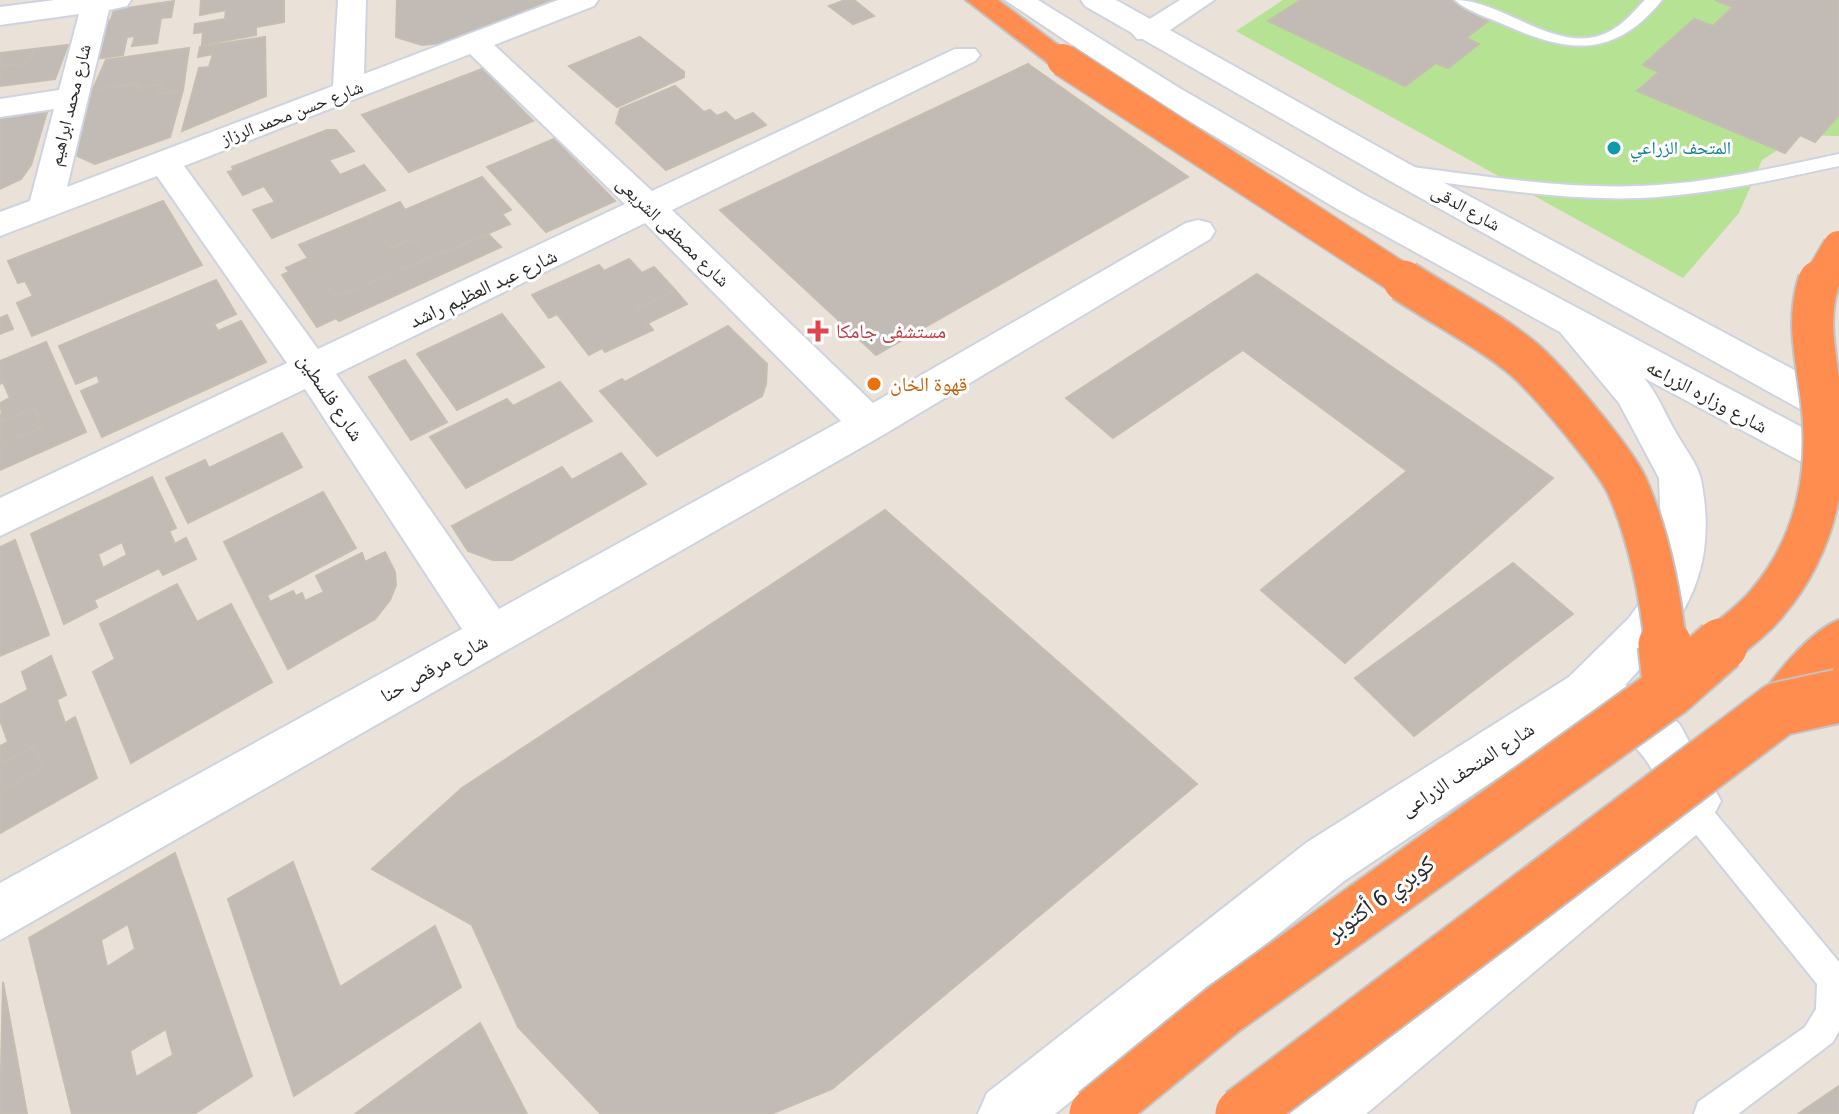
<svg xmlns="http://www.w3.org/2000/svg" width="1839" height="1114" font-family="'Fira Sans Condensed','Noto Naskh Arabic',sans-serif">
<rect width="100%" height="100%" fill="#eae1d8"/>
<path fill="#b5e293" d="M1283,0H1839V136L1800,135L1762,160L1739,213L1683,278L1236,31Z"/>
<g fill="#c2bbb5" stroke="#c5bdb2" stroke-width="2" fill-rule="evenodd">
<path d="M201,0H284V22L256,27V35L202,45L203,32L194,33L195,24L225,19L226,10L200,15Z"/>
<path d="M397,0H553L450,42L422,45L396,37Z"/>
<path d="M845,0H854L874,16L853,24L829,6Z"/>
<path d="M1301,0H1450L1492,18L1466,38L1479,44L1448,68L1436,63L1405,86L1268,21Z"/>
<path d="M1715,0H1839V115L1815,142L1800,135L1785,153L1637,91L1659,72L1643,65L1694,19L1713,26L1733,7Z"/>
<path d="M174,1L171,17L161,18L157,43L132,46L135,36L127,37L123,55L87,60L97,22L111,20L114,10Z"/>
<path d="M265,37L266,96L182,131L199,68L209,67L213,54L198,57L200,47Z"/>
<path d="M640,37L684,72V77L617,107L569,66Z"/>
<path d="M68,45L55,79L0,86V65L27,64L34,49Z"/>
<path d="M189,48L183,90L159,94L162,84L137,89L138,84L93,89L106,60Z"/>
<path d="M34,49L27,64L0,65V53Z"/>
<path d="M1028,64L1188,177L876,355L720,210Z"/>
<path d="M482,69L533,121L409,172L362,115Z"/>
<path d="M138,84L137,89L162,84L159,94L183,90L170,137L95,164L75,155L93,89Z"/>
<path d="M675,86L704,112L710,110L717,116L726,112L735,121L753,113L766,125L666,170L616,123L620,109Z"/>
<path d="M47,112L31,165L21,179L0,189V119Z"/>
<path d="M327,130H336L354,151L329,160L340,175L364,165L385,190L272,238L253,210L275,202L264,186L243,195L228,172L234,170L232,167Z"/>
<path d="M554,139L615,201L546,232L487,167Z"/>
<path d="M482,177L511,210L502,214L510,224L430,259L412,239L392,248L366,217L400,202L405,210Z"/>
<path d="M163,201L202,265L32,336L17,303L33,296L25,281L18,283L8,261Z"/>
<path d="M366,217L392,248L412,239L430,259L335,297L299,245Z"/>
<path d="M488,234L501,247L339,321L336,318L317,327L282,275L289,272L286,268L308,258L335,297Z"/>
<path d="M629,259L642,273L654,267L675,290L636,309L653,330L605,352L602,348L589,355L557,314L549,318L532,295L599,265L604,271Z"/>
<path d="M1257,274L1553,478L1345,663L1261,590L1407,471L1243,350L1113,438L1066,398Z"/>
<path d="M216,280L236,314L214,324L218,331L241,321L266,362L102,437L81,391L100,383L97,375L76,384L59,346Z"/>
<path d="M675,290L687,304L648,323L636,309Z"/>
<path d="M502,314L544,367L457,410L417,354Z"/>
<path d="M7,315L13,329L0,334V318Z"/>
<path d="M728,326L767,364L766,384L762,396L657,456L600,391L622,379L625,382Z"/>
<path d="M46,342L86,432L0,470V445L42,427L34,408L3,421L0,403L10,398L3,382L0,384V361Z"/>
<path d="M405,360L447,422L411,440L369,377Z"/>
<path d="M560,382L592,421L466,488L430,437L507,399L513,406Z"/>
<path d="M34,408L42,427L0,445V414L3,421Z"/>
<path d="M282,433L302,467L188,523L166,478L205,460L209,468Z"/>
<path d="M621,453L646,484L512,560H493L468,551L452,526L562,467L572,480Z"/>
<path d="M152,477L176,528L169,531L175,544L186,538L196,559L163,575L159,568L94,600L97,607L64,624L31,534ZM122,542L127,555L103,568L98,554Z"/>
<path d="M323,492L356,548L254,602L224,542Z"/>
<path d="M885,510L1197,784L832,1089L771,1114H601L518,1027L472,925L372,869L462,788Z"/>
<path d="M15,540L49,635L0,656V547Z"/>
<path d="M385,552L395,572L396,585L390,600L375,619L288,669L254,602L267,595L270,602L293,591L296,596L302,593L305,601L324,592L316,576L362,553L365,562Z"/>
<path d="M1513,563L1573,614L1414,736L1355,678Z"/>
<path d="M177,584L197,622L231,604L272,682L131,763L93,672L115,659L100,624Z"/>
<path d="M51,656L66,695L57,700L65,723L75,717L97,778L0,833V791L42,768L34,746L0,765V746L8,742L0,720V705L28,690L22,672Z"/>
<path d="M34,746L42,768L0,791V765Z"/>
<path d="M175,853L252,1076L194,1114H72L29,938ZM128,924L135,949L107,967L101,940ZM166,1029L173,1055L136,1077L130,1051Z"/>
<path d="M293,862L340,987L435,926L461,987L294,1096L228,899Z"/>
<path d="M3,982L27,1114H0Z"/>
<path d="M480,1023L527,1114H355Z"/>
<path d="M1839,1086V1114H1798Z"/>
</g>
<g fill="none" stroke-linecap="round" stroke-linejoin="round">
<g stroke="#ced3e1" stroke-width="4">
<g id="lane">
<path d="M1455,0C1505,0 1562,60 1612,30C1625,23 1635,10 1645,0H1662C1615,58 1570,54 1505,25C1490,18 1468,12 1455,0Z"/>
<path d="M1839,154V166C1774,180 1707,195 1640,198C1559,201 1478,186 1397,177L1388,171L1397,165C1478,175 1559,189 1640,186C1707,184 1773,168 1839,154Z"/>
<path d="M1691,792L1701,796L1839,962V1031L1833,1042L1738,1114H1694L1698,1102L1805,1027L1816,1009L1817,984L1681,816L1677,806L1681,796Z"/>
</g>
</g>
<g stroke="#ced3e1" stroke-width="4">
<g id="street">
<path d="M55,0H131L127,6L109,10L67,187L333,86L338,0H366L364,74L558,0H598L594,6L494,45L652,191L955,49H975L980,55L975,61L672,210L873,403L1186,223L1198,220L1210,223L1215,231L1210,239L883,435L0,940V883L462,629L305,389L0,536V498L287,363L157,176L0,236V212L30,201L54,109L0,117V99L59,90L79,14L0,25V7ZM470,54L625,204L318,349L184,166ZM645,223L841,421L499,609L336,374Z"/>
<path d="M1180,0H1214L1157,39H1137L1132,33L1137,27Z"/>
</g>
</g>
<g stroke="#ced3e1" stroke-width="4">
<g id="secondary">
<path d="M1005,0H1038L1181,89L1363,194L1839,447V482L1644,378C1657,393 1665,414 1675,431C1683,446 1698,464 1701,480C1719,571 1684,623 1625,685L1657,702L1680,725L1721,801L1709,824L1366,1114H1290L1299,1093L1663,796C1652,757 1626,733 1590,716L1344,881L1055,1114H978L987,1093L1306,843L1569,677L1629,618L1652,586L1661,528L1659,478L1619,403L1560,332L1339,210L1159,103Z"/>
<path d="M1081,0H1116L1409,164L1839,394V427L1825,423L1385,178L1085,6Z"/>
</g>
</g>
<g stroke="#c3c3c3" stroke-width="4">
<g id="highway">
<path d="M966,0H998L1078,60L1074,66H1052Z"/>
<path d="M1839,620V674L1796,725L1779,731L1762,725L1755,709C1767,681 1811,630 1839,620Z"/>
</g>
</g>
<use href="#lane" fill="#fff" fill-rule="evenodd"/>
<use href="#street" fill="#fff" fill-rule="evenodd"/>
<use href="#secondary" fill="#fff" fill-rule="evenodd"/>
<use href="#highway" fill="#ff8d4f" fill-rule="evenodd"/>
<g stroke="#c3c3c3" stroke-width="35" stroke-linecap="butt">
<g id="highway-bridge-far2">
<path d="M1063,60L1407,283"/>
<path d="M1818,283L1839,247"/>
</g>
</g>
<g stroke="#c3c3c3" stroke-width="45" stroke-linecap="butt">
<g id="highway-bridge-far1">
<path d="M1404,281C1440,305 1497,335 1527,362C1551,384 1614,458 1627,486C1649,536 1660,593 1666,647"/>
<path d="M1718,647C1735,633 1755,619 1768,602C1817,544 1831,470 1821,396C1816,358 1806,319 1819,281"/>
</g>
</g>
<g stroke="#c3c3c3" stroke-width="57" stroke-linecap="butt">
<g id="highway-bridge">
<path d="M1665,645L1670,690"/>
<path d="M1096,1114L1223,1010L1670,690L1721,645"/>
<path d="M1242,1114L1779,709L1839,696"/>
</g>
</g>
<use href="#highway-bridge-far2" stroke="#ff8d4f" stroke-width="32"/>
<use href="#highway-bridge-far1" stroke="#ff8d4f" stroke-width="41"/>
<use href="#highway-bridge" stroke="#ff8d4f" stroke-width="53"/>
</g>
<circle fill="#0f9aa8" stroke="#fff" stroke-width="3" cx="1614" cy="148" r="8"/>
<path fill="#e0444e" stroke="#fff" stroke-width="3" d="M814 319h8v8h8v8h-8v8h-8v-8h-8v-8h8z"/>
<circle fill="#e8710a" stroke="#fff" stroke-width="3" cx="874" cy="384" r="8"/>
<g text-anchor="middle" stroke-width="6" stroke-linejoin="round" paint-order="stroke">
<g font-size="18" fill="#272727" stroke="#fff">
<text transform="translate(70 105) rotate(-76)" y="6">شارع محمد ابراهيم</text>
<text transform="translate(292 113) rotate(-21)" y="6">شارع حسن محمد الرزاز</text>
<text transform="translate(1466 208) rotate(29)" y="6">شارع الدقى</text>
<text transform="translate(673 232) rotate(44)" y="6">شارع مصطفى الشريعى</text>
</g>
<g font-size="18" fill="#0d838f" stroke="#fff" text-anchor="start">
<text x="1630" y="154">المتحف الزراعي</text>
</g>
<g font-size="20" fill="#272727" stroke="#fff">
<text transform="translate(483 288) rotate(-25)" y="7">شارع عبد العظيم راشد</text>
<text transform="translate(1707 396) rotate(28)" y="7">شارع وزاره الزراعه</text>
<text transform="translate(331 397) rotate(56)" y="7">شارع فلسطين</text>
<text transform="translate(434 668) rotate(-29)" y="7">شارع مرقص حنا</text>
<text transform="translate(1467 769) rotate(-33)" y="7">شارع المتحف الزراعى</text>
</g>
<g font-size="20" fill="#be3a42" stroke="#fff" text-anchor="start">
<text x="836" y="338">مستشفى جامكا</text>
</g>
<g font-size="20" fill="#c56008" stroke="#fff" text-anchor="start">
<text x="890" y="391">قهوة الخان</text>
</g>
<g font-size="24" fill="#272727" stroke="#fff">
<text transform="translate(1380 898) rotate(-36)" y="8">كوبري 6 أكتوبر</text>
</g>
</g>
</svg>
